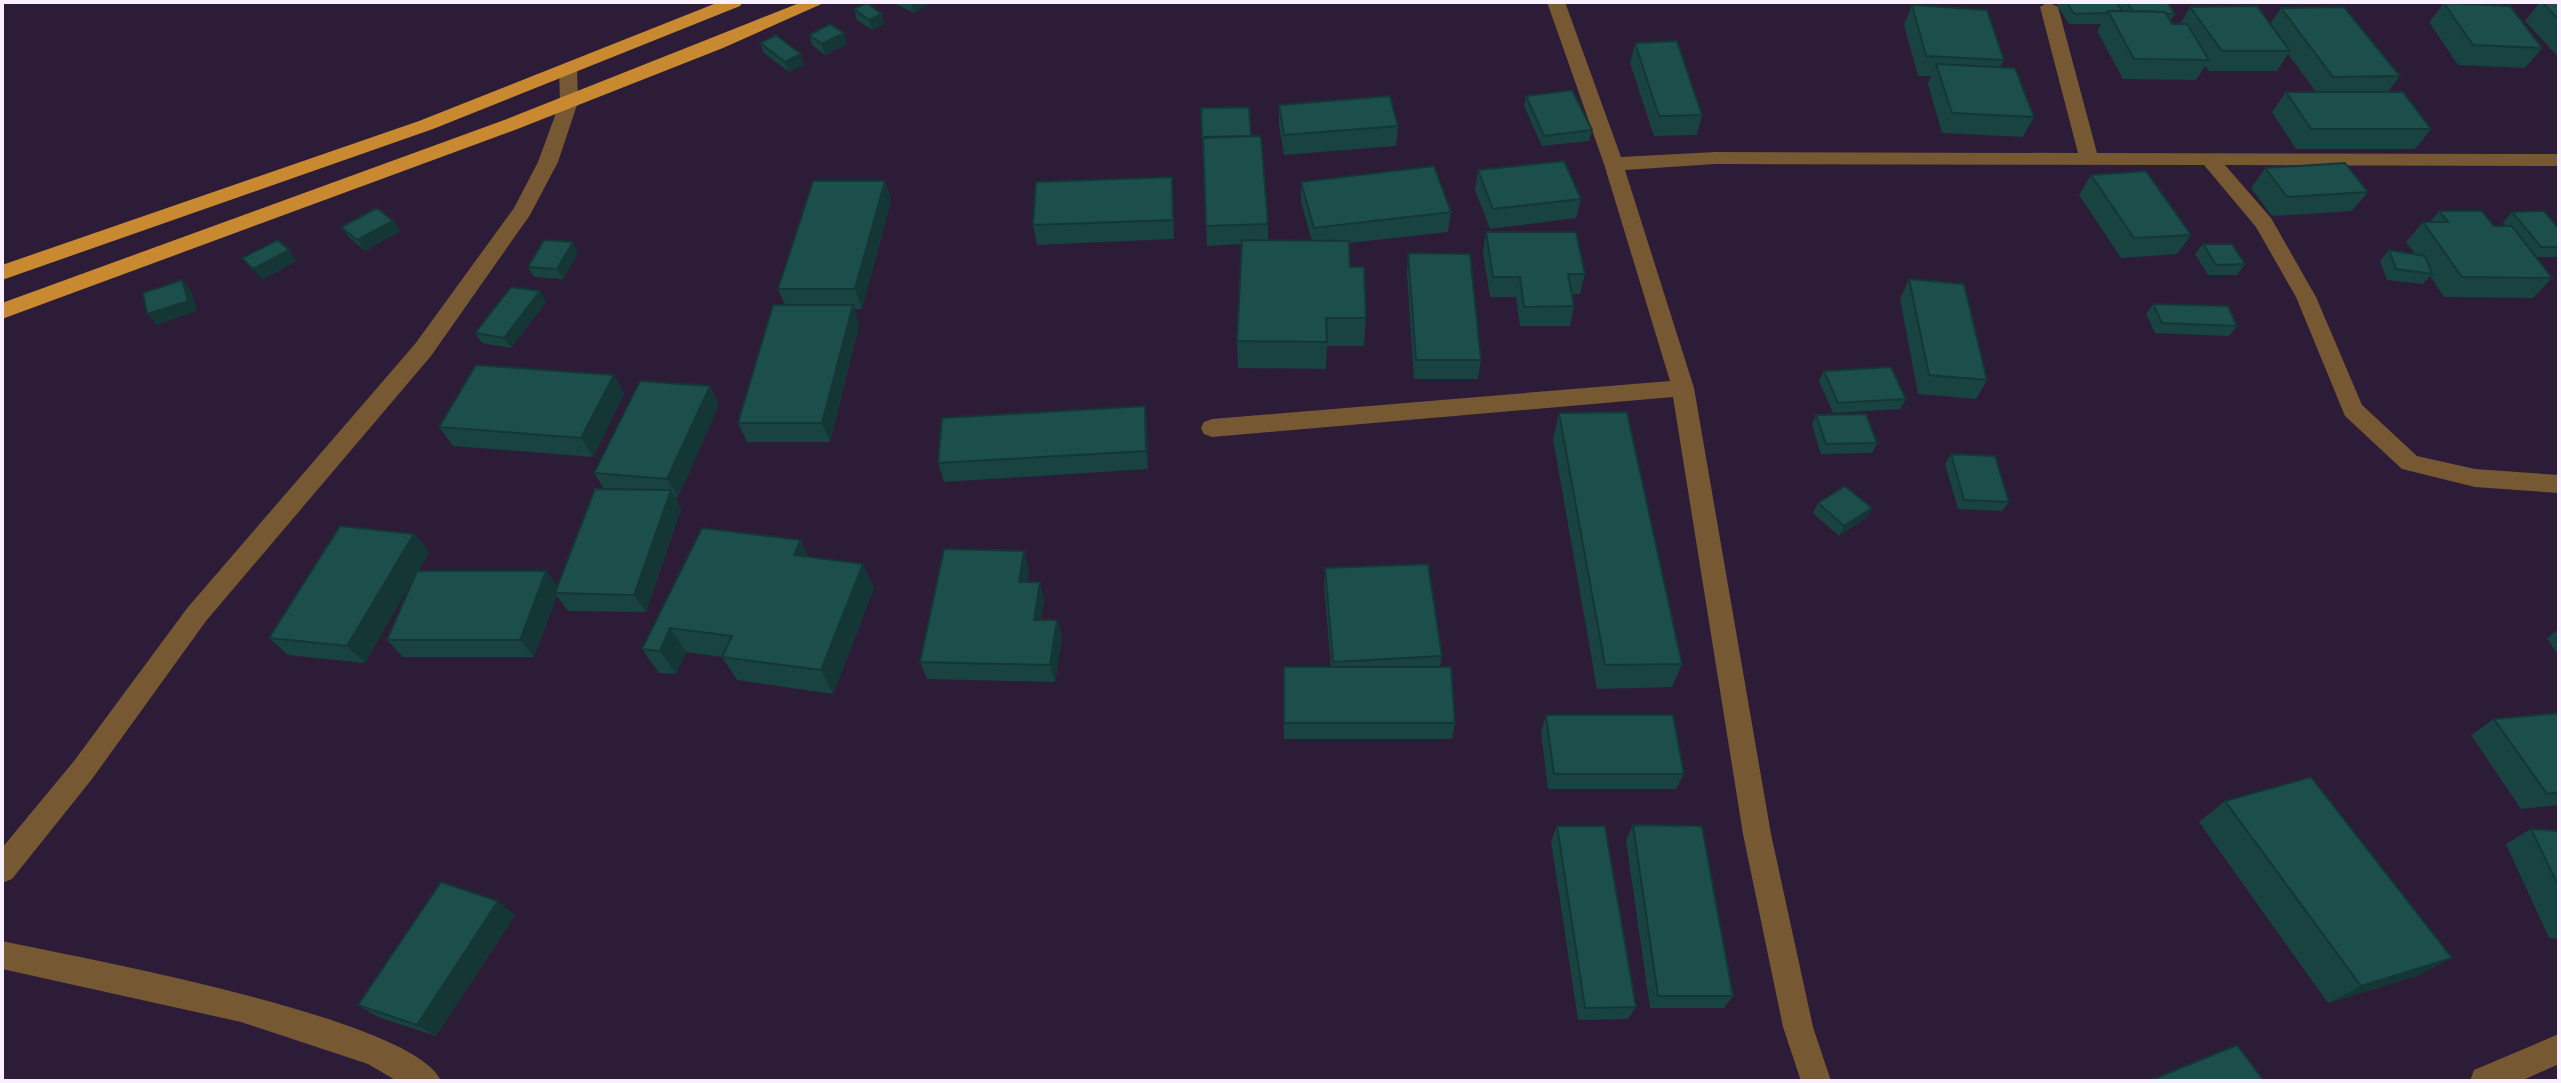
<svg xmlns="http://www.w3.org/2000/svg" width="2561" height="1083" font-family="'Source Serif 4',serif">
<rect width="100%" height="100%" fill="#2c1c37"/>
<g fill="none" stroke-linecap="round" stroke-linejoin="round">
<g fill="#765832" fill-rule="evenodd">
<path d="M1547,2H1565L1621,157L1715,152L2078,153L2040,7L2048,2L2058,7L2097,153L2559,154V166L2225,165L2271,218L2316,297L2362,405L2417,456L2475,469L2559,475V493L2475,487L2402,469L2345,416L2296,297L2256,227L2204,165L1715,164L1625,170L1694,388L1771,834L1813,1027L1831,1081H1801L1783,1027L1743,834L1673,397L1212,437L1204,434L1201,428L1204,422L1212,419L1670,381L1604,164Z"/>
<path d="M568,62L577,68L578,102L558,162L530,215L431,356L206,621L92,779L12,879L2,883V848L74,761L188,607L415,344L514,208L538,162L560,102L559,68Z"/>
<path d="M2,941C76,957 415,1018 441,1081H397L368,1064L241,1022L2,969Z"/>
<path d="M2559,1034V1064L2521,1081H2470L2474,1070Z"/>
</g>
<g fill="#c88930" fill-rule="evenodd">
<path d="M719,2H743L740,6L433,129L2,280V265L419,121Z"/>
<path d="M802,2H826L723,48L520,128L2,319V303L507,119Z"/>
</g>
</g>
<g fill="#184341">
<path d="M892,2H931L914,13Z"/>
<path d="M2055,2H2167L2175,14L2170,21L2172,24H2180L2190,7L2270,24L2281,8L2400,76L2388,92L2431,129L2415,149H2296L2272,112L2286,92H2316L2288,54L2277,71H2209L2205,66L2196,80L2123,79L2097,31L2101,24H2069Z"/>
<path d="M2540,2H2559V58L2525,21Z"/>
<path d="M2444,3L2542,48L2525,68L2458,65L2429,22Z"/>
<path d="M1912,5L2004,60L2000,67L2034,117L2023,137L1942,133L1928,84L1931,76H1918L1904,25Z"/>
<path d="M854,9L884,24L872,30L857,20Z"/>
<path d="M809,35L847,44L825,55L812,45Z"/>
<path d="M760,43L801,54L804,65L789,72L764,53Z"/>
<path d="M1635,43L1702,115L1697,135L1654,136L1630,63Z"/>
<path d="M1526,96L1592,130L1589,141L1542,146L1524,106Z"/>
<path d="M1279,105L1398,126L1396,146L1284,155L1279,125Z"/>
<path d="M1251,136L1268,224V240L1312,241L1301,202V182L1451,212L1448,232L1349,243L1350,267L1366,318L1364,346H1327L1326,369L1238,368L1237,341L1242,244L1207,246L1202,137Z"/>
<path d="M2265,168L2368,192L2352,211L2272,216L2251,188Z"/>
<path d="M1478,170L1581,199L1576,218L1490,229L1475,190Z"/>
<path d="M2091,175L2191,235L2177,254L2121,258L2079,195Z"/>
<path d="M1172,177L1174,239L1037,245L1033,225Z"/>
<path d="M885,181L891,201L862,309H854L859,325L830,442H747L738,423L785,305L778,289Z"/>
<path d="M2439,211L2494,226H2506L2503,222L2512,212L2559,229V257H2536L2552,278L2533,298L2444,297L2430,276L2423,284L2387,280L2380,261L2389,250L2415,254L2406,242L2423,222H2430Z"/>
<path d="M393,221L400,231L365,251L349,237L341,227Z"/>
<path d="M1486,232L1585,274L1580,294H1572L1574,306L1570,326H1520L1516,297H1490L1483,252Z"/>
<path d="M2203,244L2245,264L2237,275H2208L2195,254Z"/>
<path d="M578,253L563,279L534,277L528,267Z"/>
<path d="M1408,253L1481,360L1478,379H1414L1407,273Z"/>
<path d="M1909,279L1987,380L1976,399L1918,394L1900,299Z"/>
<path d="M540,291L546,302L511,348L482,343L475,333Z"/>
<path d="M2153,304L2237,326L2229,336L2155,333L2146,314Z"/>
<path d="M1824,371L1906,399L1900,409L1833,413L1819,381Z"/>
<path d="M614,375L624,394L593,457L453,446L439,427Z"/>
<path d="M710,386L719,405L678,497H675L681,509L646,612L568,611L557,596L534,657H403L387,640L415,575L365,663L288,655L269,638L414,534L429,552L418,571L558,586L604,489L594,473Z"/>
<path d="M1145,406L1147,425L1148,469L944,482L938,463Z"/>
<path d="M1559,413L1682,664L1672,687L1597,689L1553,439Z"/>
<path d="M1816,415L1877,443L1872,453L1821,454L1812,425Z"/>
<path d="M1951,454L2009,502L2002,511L1958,509L1945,464Z"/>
<path d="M1818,503L1872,508L1866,518L1839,536L1813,513Z"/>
<path d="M702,528L809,557L874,588L833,694L737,680L722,657L686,652L676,674L659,673L642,649Z"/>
<path d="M1325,568L1442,656L1440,667L1455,723L1452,739H1284V667H1331L1324,586Z"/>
<path d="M1029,569L1027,582L1044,600L1041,620H1057L1062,637L1055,682L927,679L920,662Z"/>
<path d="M2559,629V657L2547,638Z"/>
<path d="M2559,713V805L2521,809L2471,735L2494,719Z"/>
<path d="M1546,715L1684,774L1676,789H1548L1541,732Z"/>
<path d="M2225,801L2452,958L2417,976L2328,1003L2199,822Z"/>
<path d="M1633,825L1733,996L1724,1008H1650L1626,840Z"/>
<path d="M1557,826L1636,1007L1628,1019L1578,1020L1551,841Z"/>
<path d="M2531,829L2559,831V939L2549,938L2506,844Z"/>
<path d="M515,915L436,1036L378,1017L358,1005Z"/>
</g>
<g fill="#143735">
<path d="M912,2H931L914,13L911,3Z"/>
<path d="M882,14L884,24L872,30L869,20Z"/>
<path d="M844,33L847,44L825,55L822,44Z"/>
<path d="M801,54L804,65L789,72L785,62Z"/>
<path d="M885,181L891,201L862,309L855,289Z"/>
<path d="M393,221L400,231L365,251L357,240Z"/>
<path d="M573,242L578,253L563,279L557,269Z"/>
<path d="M289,250L297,261L262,280L253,269Z"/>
<path d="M182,280L191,290L197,311L157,325L147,314Z"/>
<path d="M540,291L546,302L511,348L504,338Z"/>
<path d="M853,305L859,325L830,442L822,423Z"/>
<path d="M614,375L624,394L593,457L581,438Z"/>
<path d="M710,386L719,405L678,497L667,479Z"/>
<path d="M1145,406L1147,425L1148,469L1146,451Z"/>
<path d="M671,490L681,509L646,612L634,595Z"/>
<path d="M1872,508L1866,518L1839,536L1844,526Z"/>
<path d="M414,534L429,552L365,663L347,646Z"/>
<path d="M801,540L812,565L794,555Z"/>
<path d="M1024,551L1029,569L1024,600L1019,582Z"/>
<path d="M863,564L874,588L833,694L821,670Z"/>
<path d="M546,571L560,588L555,593L557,596L534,657L520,640Z"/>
<path d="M1040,582L1044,600L1039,637L1034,620Z"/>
<path d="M1057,620L1062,637L1055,682L1050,665Z"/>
<path d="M670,628L686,652L676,674L660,651Z"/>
<path d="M498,901L515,915L436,1036L417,1025Z"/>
<path d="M2452,958L2417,976L2328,1003L2361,986Z"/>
</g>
<g fill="#1c4e4c" stroke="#143735" stroke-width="2">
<path d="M2067,2H2116L2122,11H2108L2107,13L2074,14Z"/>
<path d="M2127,2H2167L2175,14H2166L2165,12L2133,11Z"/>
<path d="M2542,2H2559V20Z"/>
<path d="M867,3L882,14L869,20L854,9Z"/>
<path d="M2444,3L2510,6L2542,48L2473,45Z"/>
<path d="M1912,5L1987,10L2004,60L1926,56Z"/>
<path d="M2257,6L2290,51H2222L2190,7Z"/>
<path d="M2344,7L2400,76L2333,77L2281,8Z"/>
<path d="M2108,11L2165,12L2172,24H2187L2209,60L2134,59Z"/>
<path d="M830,24L844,33L822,44L809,35Z"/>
<path d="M776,35L801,54L785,62L760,43Z"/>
<path d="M1677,41L1702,115L1659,116L1635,43Z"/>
<path d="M1936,64L2015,68L2034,117L1952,113Z"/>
<path d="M1572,90L1592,130L1544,136L1526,96Z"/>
<path d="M2286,92H2403L2431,129H2311Z"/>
<path d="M1390,96L1398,126L1284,135L1279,105Z"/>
<path d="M1249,107L1251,136L1202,137L1201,108Z"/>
<path d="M1261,136L1268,224L1206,226L1203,138Z"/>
<path d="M1564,161L1581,199L1493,209L1478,170Z"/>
<path d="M2345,163L2368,192L2287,197L2265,168Z"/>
<path d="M1434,166L1451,212L1314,228L1301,182Z"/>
<path d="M2146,171L2191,235L2134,238L2091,175Z"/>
<path d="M1172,177L1173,220L1033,225L1036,182Z"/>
<path d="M813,181H885L855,289H778Z"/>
<path d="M377,208L393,221L357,240L341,227Z"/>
<path d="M2439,211H2482L2494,226H2512L2552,278L2462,277L2423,222H2448Z"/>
<path d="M2544,211L2559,229V247H2541L2512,212Z"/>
<path d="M1486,232H1576L1585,274H1568L1574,306L1524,307L1520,277H1493Z"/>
<path d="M278,240L289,250L253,269L242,258Z"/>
<path d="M544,240L573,242L557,269L528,267Z"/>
<path d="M1242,240L1349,241L1350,267H1364L1366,318H1326L1327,342L1237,341Z"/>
<path d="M2203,244H2232L2245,264L2216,265Z"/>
<path d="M2389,250L2425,256L2432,274L2396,269Z"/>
<path d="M1408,253L1470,254L1481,360H1416Z"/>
<path d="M1909,279L1964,284L1987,380L1929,375Z"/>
<path d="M182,280L188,301L147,314L143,293Z"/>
<path d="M511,287L540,291L504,338L475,333Z"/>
<path d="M2153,304L2228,306L2237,326L2162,323Z"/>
<path d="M773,305H853L822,423H738Z"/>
<path d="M476,365L614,375L581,438L439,427Z"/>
<path d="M1891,367L1906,399L1838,403L1824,371Z"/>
<path d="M640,381L710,386L667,479L594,473Z"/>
<path d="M1145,406L1146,451L938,463L942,418Z"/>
<path d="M1627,412L1682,664L1605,665L1559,413Z"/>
<path d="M1866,414L1877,443L1826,444L1816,415Z"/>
<path d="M1951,454L1995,456L2009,502L1964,500Z"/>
<path d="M1845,486L1872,508L1844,526L1818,503Z"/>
<path d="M595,489L671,490L634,595L555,593Z"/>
<path d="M340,526L414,534L347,646L269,638Z"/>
<path d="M702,528L801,540L794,555L863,564L821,670L722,657L732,636L670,628L660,651L642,649Z"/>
<path d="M944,549L1024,551L1019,582H1040L1034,620H1057L1050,665L920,662Z"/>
<path d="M1428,564L1442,656L1333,662L1325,568Z"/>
<path d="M417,571H546L520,640H387Z"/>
<path d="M1284,667H1451L1455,723H1284Z"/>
<path d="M2559,713V792L2547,794L2494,719Z"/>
<path d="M1546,715H1673L1684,774H1554Z"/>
<path d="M2311,777L2452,958L2361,986L2225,801Z"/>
<path d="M1633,825L1702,826L1733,996H1658Z"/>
<path d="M1557,826H1605L1636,1007L1585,1008Z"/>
<path d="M2531,829L2559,831V887Z"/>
<path d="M441,882L498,901L417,1025L358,1005Z"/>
<path d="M2237,1045L2264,1081H2149Z"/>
</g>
<rect width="2561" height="1083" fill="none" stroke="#f9f0ff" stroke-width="8"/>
</svg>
